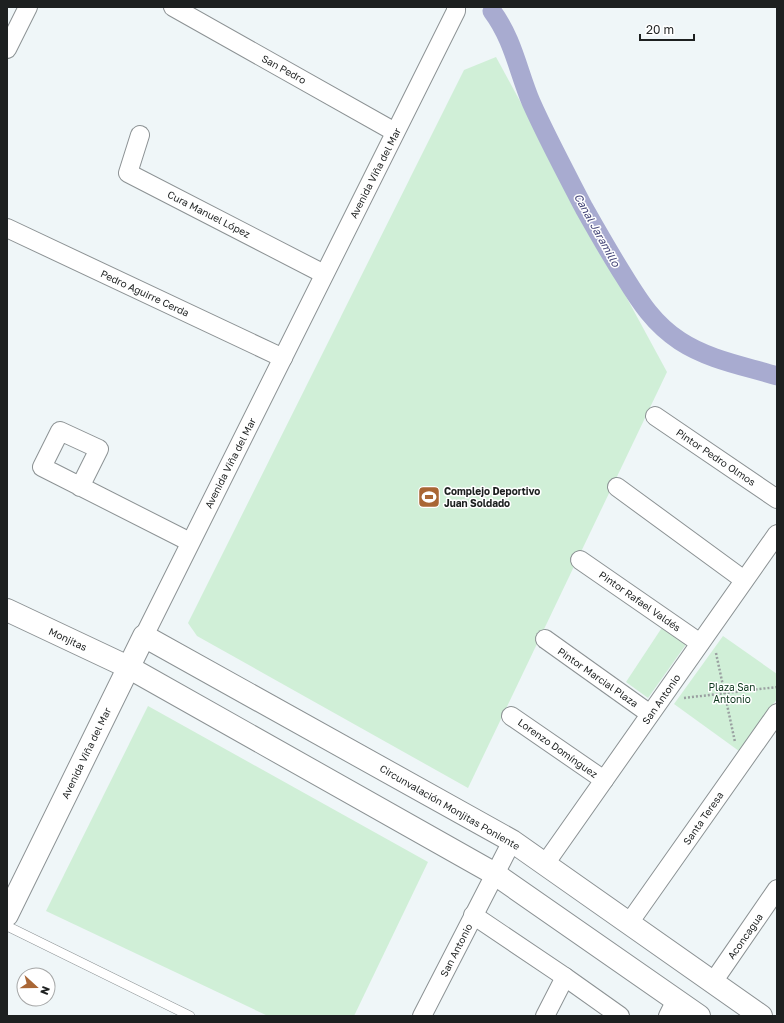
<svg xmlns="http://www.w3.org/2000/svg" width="784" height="1023" font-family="'Golos Text',sans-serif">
<rect width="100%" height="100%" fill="#eff6f8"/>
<g fill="#d0efd7">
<path d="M496,57L667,372L468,788L197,636L188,623L464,70Z"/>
<path d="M663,626L687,643L648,698L626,682Z"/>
<path d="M723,636L777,674V699L739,751L674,704Z"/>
<path d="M148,706L428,862L354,1016H268L46,911Z"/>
</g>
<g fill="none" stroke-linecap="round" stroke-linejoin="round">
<path stroke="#a8abd0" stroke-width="19" d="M492,11C513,39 518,71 531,102C547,138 566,173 584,208C597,231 610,254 624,276C640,302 654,324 680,341C709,360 745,366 777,376"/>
<g stroke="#8c9294" stroke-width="10">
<path id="lane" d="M7,926L190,1016"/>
</g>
<g stroke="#8c9294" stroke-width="20">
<g id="street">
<path d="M173,7L395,132"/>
<path d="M7,49L28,7"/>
<path d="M140,135L128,173L324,274"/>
<path d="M7,228L283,358"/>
<path d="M655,416L777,499"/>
<path d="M80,487L99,449L60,431L42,467L190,542"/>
<path d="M617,487L744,580"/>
<path d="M580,560L700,643"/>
<path d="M144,636L456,11V7"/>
<path d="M545,639L650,714"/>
<path d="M511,716L604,780"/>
<path d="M545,864L777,534"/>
<path d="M473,915L565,977L620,1016"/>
<path d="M629,923L777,713"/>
<path d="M713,982L777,889"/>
<path d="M422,1016L512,841"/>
<path d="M545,1016L565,977"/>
<path d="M668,1016L676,1000"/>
</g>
</g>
<g stroke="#8c9294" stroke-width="24">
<g id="secondary">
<path d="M7,610L128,667L495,874L699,1016"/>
<path d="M7,915L144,636L512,841L761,1016"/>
</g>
</g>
<g stroke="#9aa0a1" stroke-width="2.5" stroke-dasharray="2 2" stroke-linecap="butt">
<path d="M716,653L735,742"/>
<path d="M684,698L777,687"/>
</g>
<use href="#lane" stroke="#fff" stroke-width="9"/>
<use href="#street" stroke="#fff" stroke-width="18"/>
<use href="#secondary" stroke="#fff" stroke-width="22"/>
</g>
<defs>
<g id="stadium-square" transform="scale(1.15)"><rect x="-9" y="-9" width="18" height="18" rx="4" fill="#a96635" stroke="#fff"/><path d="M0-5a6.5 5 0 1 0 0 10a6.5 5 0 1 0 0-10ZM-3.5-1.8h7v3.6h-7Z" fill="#fff"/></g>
</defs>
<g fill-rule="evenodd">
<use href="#stadium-square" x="429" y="497"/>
</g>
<g text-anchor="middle" stroke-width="3" stroke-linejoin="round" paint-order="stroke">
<g font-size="10" fill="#1d2020" stroke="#fff">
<text transform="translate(284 69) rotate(29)" y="4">San Pedro</text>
<text transform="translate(375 173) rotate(-63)" y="4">Avenida Viña del Mar</text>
<text transform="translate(209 214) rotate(27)" y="4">Cura Manuel López</text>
<text transform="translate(145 293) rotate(25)" y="4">Pedro Aguirre Cerda</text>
<text transform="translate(716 457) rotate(34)" y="4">Pintor Pedro Olmos</text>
<text transform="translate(230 463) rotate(-63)" y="4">Avenida Viña del Mar</text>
<text transform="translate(640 601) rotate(35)" y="4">Pintor Rafael Valdés</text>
<text transform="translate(68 639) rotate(25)" y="4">Monjitas</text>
<text transform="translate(598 677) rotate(35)" y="4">Pintor Marcial Plaza</text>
<text transform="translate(661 699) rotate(-55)" y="4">San Antonio</text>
<text transform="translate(558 748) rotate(35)" y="4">Lorenzo Domínguez</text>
<text transform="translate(86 753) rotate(-64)" y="4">Avenida Viña del Mar</text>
<text transform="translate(450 807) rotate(30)" y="4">Circunvalación Monjitas Poniente</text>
<text transform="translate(703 818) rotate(-55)" y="4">Santa Teresa</text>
<text transform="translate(745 936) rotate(-55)" y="4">Aconcagua</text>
<text transform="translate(456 950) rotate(-63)" y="4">San Antonio</text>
</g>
<g font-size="10" font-weight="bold" fill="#1d2020" stroke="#fff" text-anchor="start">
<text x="444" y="495">Complejo Deportivo<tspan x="444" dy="12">Juan Soldado</tspan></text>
</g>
<g font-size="10" fill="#0c361c" stroke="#fff">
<text x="732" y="691">Plaza San<tspan x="732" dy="12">Antonio</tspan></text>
</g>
<g font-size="11" font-style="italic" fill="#454678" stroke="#fff">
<text transform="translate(597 230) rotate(61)" y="4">Canal Jaramillo</text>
</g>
</g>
<rect width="784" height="1023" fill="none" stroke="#1d2020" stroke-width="16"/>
<g transform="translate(36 987) rotate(111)"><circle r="19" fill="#ffffff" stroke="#a5a6a6"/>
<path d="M0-3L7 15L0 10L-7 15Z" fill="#a96635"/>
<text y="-6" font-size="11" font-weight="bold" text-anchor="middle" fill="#1d2020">N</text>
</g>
<path d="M640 34v6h54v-6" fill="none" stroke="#1d2020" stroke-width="2"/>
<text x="646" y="34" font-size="12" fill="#1d2020" stroke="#ffffff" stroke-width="3" paint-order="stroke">20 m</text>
</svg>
